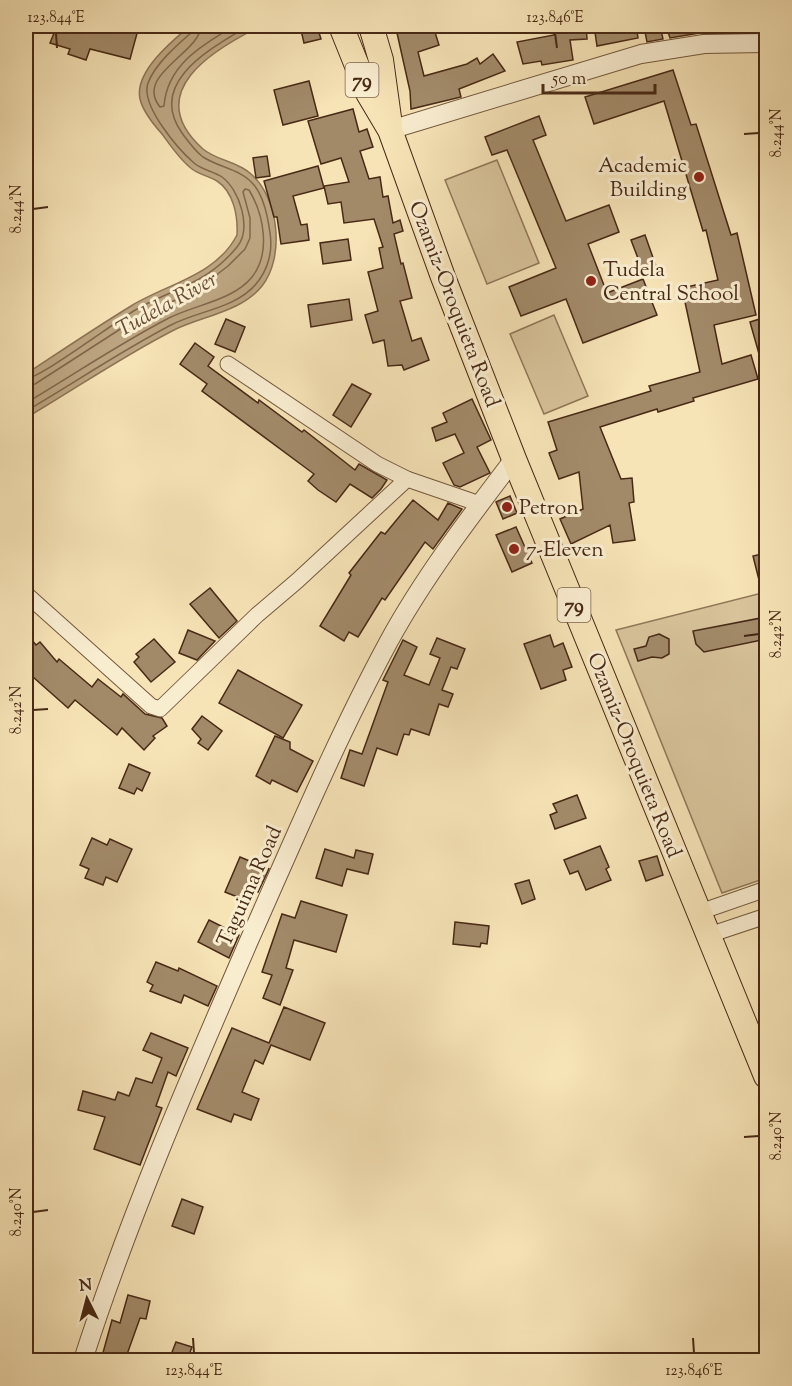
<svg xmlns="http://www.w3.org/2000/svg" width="792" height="1386" font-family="'Sorts Mill Goudy',serif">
<rect width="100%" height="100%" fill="#f6e3b6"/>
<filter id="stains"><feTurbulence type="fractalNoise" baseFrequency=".00333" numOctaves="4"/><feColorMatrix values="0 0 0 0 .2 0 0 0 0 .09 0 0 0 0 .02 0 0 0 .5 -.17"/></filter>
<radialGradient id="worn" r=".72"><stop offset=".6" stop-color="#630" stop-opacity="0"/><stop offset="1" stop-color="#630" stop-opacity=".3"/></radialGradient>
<g fill="#d8c39b" stroke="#907658" stroke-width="1.5">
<path d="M497,160L539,263L487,284L445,180Z"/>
<path d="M554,315L588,396L544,414L510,334Z"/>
<path d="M766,592V878L722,893L616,630Z"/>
</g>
<path fill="#bba47f" stroke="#8d7355" stroke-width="1.5" d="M190,26H261C212,50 141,93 203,149C217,161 237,161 251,174C279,198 285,257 262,286C241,312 202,316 174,330C123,356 75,389 26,418V374C61,351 95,328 131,306C166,284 216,276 237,235C238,217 234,192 217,181C209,176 200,175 192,169C180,160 171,146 162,134C154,125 143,112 140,99C134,72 172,41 190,26Z"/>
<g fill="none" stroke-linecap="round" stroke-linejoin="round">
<g stroke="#82664a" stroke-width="1.5">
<path d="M201,26C200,53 134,75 160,107L164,106C167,65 202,45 234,26"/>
<path d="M26,379C42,377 116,321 137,309C174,288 207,284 237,247C252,229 240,190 222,177C213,171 202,170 194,163C178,149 140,105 148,83C155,64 177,45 192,32L194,26"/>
<path d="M26,386L35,384L139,317L197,290L228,266L245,249L250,238V218L243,192L245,189L249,190C264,215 271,253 252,277C233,301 193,305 167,319C119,344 73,375 26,403"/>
<path d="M26,411C74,383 121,351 171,325C198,311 236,308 256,284C268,270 273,251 270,233C268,218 264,197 254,185C241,169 220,168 203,157C195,151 188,141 182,133C146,82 212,48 248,26"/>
</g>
</g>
<g fill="#a28a69" stroke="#482915" stroke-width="1.5">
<path d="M57,26H139L130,59L90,49L86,60L68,54L70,49L50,43Z"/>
<path d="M300,26H317L321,39L304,43Z"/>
<path d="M433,26L439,45L418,52L424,76L467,64L477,58L480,64L493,54L505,71L459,89L461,97L411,109L410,91L397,33Z"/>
<path d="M553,26H586L587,39L570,40L573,60L542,65L541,61L523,64L517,42L554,35Z"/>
<path d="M616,26H636L638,38L597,46L595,32L617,28Z"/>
<path d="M660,26L663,39L647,42L644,27Z"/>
<path d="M698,26L700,33L670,38L668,32Z"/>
<path d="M673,70L691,125L696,124L731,235L737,233L756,315L714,325L722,364L751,355L758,379L693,398L694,401L658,412L657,409L600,427L621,479L632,478L634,502L629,503L635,540L613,543L610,525L571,544L560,519L583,509L579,472L559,479L549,453L557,450L548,422L651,391L649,386L700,372L682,288L718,280L706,230L703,231L664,101L594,124L585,97Z"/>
<path d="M309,81L318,116L283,125L274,90Z"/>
<path d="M353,109L359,132L367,129L373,147L360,151L369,179L380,177L383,197L388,196L393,223L400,220L403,231L394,234L401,264L403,263L412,298L400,301L412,341L421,338L429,360L404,370L402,365L388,366L384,340L373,343L365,315L378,311L368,272L383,268L379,248L383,247L374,219L344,223L341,202L328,204L324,186L349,182L341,158L321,164L308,121Z"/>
<path d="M539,116L546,135L533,140L566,221L609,205L619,232L588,244L607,293L643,279L657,315L583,343L566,299L521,316L509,287L556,268L507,150L492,155L485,137Z"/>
<path d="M267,156L270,176L256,178L253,158Z"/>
<path d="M318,166L324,188L293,196L301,225L307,224L309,240L281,244L277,217H274L264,181Z"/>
<path d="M645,235L657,269L644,274L631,240Z"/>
<path d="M348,239L351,260L323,264L320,243Z"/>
<path d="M349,299L352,320L311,327L308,305Z"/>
<path d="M766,317V368H763L750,322Z"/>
<path d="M226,319L245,327L235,352L215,344Z"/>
<path d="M195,343L214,357L208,366L258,403L259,400L302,432L304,430L355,470L359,464L387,480L381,489L372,498L350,484L336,502L318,490L308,481L314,474L202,391L207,384L180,364Z"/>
<path d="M352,384L371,394L351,427L333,415Z"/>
<path d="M472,399L491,440L477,447L490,473L460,487L454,485L443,463L464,453L455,434L436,441L432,428L447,422L443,413Z"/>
<path d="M510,496L517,513L503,519L496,502Z"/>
<path d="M413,500L438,520L448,503L462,509L433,549L425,542L385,600L382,598L358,637L349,632L344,641L320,626L351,575L349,573L381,532L385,534Z"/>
<path d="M516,527L532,563L512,572L496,535Z"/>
<path d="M766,553V592H762L753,556Z"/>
<path d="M210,588L237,621L219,638L190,604Z"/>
<path d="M766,617V639L704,652L696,644L693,631Z"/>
<path d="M188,630L215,641L197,660L179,653Z"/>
<path d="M26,633L36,645L40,642L57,662L59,659L92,687L98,679L121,697L123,694L145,714L162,718L167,726L153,736L155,738L144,750L122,728L117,735L75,700L68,708L33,677L26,685Z"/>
<path d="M659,634L669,639V654L662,658L652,657L638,661L634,649L646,646L649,637Z"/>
<path d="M550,635L554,647L563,643L572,667L563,670L566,680L541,689L524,644Z"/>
<path d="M437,638L465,649L457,669L451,667L442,690L453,694L448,707L439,704L429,735L411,729L409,735L404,734L397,755L377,748L364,786L341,778L350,750L362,754L388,682L383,680L403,640L417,647L404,675L429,685L440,658L430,654Z"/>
<path d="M154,639L175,662L151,682L134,662L139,657L136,654Z"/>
<path d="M238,670L302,705L283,738L219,703Z"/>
<path d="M202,716L222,731L208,750L198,743L201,739L192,729Z"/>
<path d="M275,736L290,742V749L313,761L297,792L272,780L270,784L256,776Z"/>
<path d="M129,764L150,773L142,791L137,788L134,794L119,788Z"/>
<path d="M577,795L586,818L555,829L550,815L557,812L553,804Z"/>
<path d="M92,838L107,845L110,839L132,849L117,882L106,877L103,885L85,878L89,869L80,865Z"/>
<path d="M600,846L609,867L606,869L611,880L586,890L578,871L570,874L564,860Z"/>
<path d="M325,849L354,858L356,850L373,854L368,874L347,869L342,886L316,878Z"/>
<path d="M657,856L663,875L646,881L639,861Z"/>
<path d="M240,857L269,869L258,892L255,891L250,902L225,892Z"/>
<path d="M529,880L535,899L522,904L515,884Z"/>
<path d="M301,901L347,915L336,952L294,940L286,968L293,970L280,1005L263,998L272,975L262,972L282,914L295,918Z"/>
<path d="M209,920L239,935L229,958L198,942Z"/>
<path d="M455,922L489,926L487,944L481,943L480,947L453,944Z"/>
<path d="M156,962L178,971L179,968L217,986L208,1006L184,995L181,1003L150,991L153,985L147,982Z"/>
<path d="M284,1007L325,1023L310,1060L271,1045L263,1064L255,1060L242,1092L259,1099L251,1120L234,1114L231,1122L197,1109L232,1028L269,1043Z"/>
<path d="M151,1033L188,1048L176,1076L168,1072L156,1106L162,1108L140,1165L94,1149L105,1117L78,1110L83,1091L115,1100L118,1092L129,1096L136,1078L152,1083L162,1058L143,1050Z"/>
<path d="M182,1199L203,1207L194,1234L172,1226Z"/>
<path d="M128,1295L150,1301L146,1319L140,1318L125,1360H101L112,1320L120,1323Z"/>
<path d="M176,1342L192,1347L187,1360H169Z"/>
</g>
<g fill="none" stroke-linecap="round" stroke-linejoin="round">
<g stroke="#74583d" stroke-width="17">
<g id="minor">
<path d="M228,364L377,464L407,479L480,504"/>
<path d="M26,594L151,706L160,709L257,615L297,581L407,479"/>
<path d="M700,912L766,889"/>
<path d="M709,935L766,916"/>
</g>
</g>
<g stroke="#74583d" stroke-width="20">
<g id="tertiary">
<path d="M390,130L641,54L704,44L766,43"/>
<path d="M83,1360C129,1217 188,1081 248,943C293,842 336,739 389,641C424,577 470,517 514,459"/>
</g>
</g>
<g stroke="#482915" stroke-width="26">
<g id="trunk">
<path d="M341,26L368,93L390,130L443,277L514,459L766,1076"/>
<path d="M371,26L381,60L390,125"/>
</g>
</g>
<use href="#minor" stroke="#f9edd0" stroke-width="15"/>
<use href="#tertiary" stroke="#f9edd0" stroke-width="18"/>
<use href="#trunk" stroke="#f6e3b6" stroke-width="24"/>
</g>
<path fill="none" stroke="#482915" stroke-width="2" d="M56,33L57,48M555,33L557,48M744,134L759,133M33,209L48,207M744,636L759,634M33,710L48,709M744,1137L759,1136M33,1212L48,1210M193,1338L194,1353M693,1338L694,1353"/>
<g fill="#8f2418" stroke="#f9edd0" stroke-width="2">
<circle cx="699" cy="177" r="6"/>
<circle cx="591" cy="281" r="6"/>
<circle cx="507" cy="507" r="6"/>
<circle cx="514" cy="549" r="6"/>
</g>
<g text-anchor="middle" stroke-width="6" stroke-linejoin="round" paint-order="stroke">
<g fill="#f9edd0" stroke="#7d644d" stroke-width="1.5">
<rect x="345.5" y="63" width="33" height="34" rx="4.5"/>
<rect x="557.5" y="588" width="33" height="34" rx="4.5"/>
</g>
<g font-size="20" font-weight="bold" fill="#482915">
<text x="362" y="87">79</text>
<text x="574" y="612">79</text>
</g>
<g font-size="21" fill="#482915" stroke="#f9edd0" text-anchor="start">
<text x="687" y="172" text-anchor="end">Academic<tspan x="687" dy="24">Building</tspan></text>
<text x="603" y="276">Tudela<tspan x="603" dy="24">Central School</tspan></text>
<text x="519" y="514">Petron</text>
<text x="526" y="556">7-Eleven</text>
</g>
<g font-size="21" fill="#482915" stroke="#f9edd0">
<text transform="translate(455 304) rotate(69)" y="7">Ozamiz-Oroquieta Road</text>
<text transform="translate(635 755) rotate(68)" y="7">Ozamiz-Oroquieta Road</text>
<text transform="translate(249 886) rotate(-66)" y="7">Taguima Road</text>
</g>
<g font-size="22" font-style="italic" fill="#6a4e35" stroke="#f9edd0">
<text transform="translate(166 303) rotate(-29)" y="8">Tudela River</text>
</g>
</g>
<rect width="792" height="1386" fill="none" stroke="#f6e3b6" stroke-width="66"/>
<g transform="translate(87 1299) rotate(354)" stroke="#f9edd0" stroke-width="4.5" paint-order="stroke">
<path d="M0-4.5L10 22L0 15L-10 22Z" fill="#482915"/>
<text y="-9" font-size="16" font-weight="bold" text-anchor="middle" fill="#482915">N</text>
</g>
<path d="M543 84v9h112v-9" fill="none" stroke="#482915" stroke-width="3"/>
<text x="552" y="84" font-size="18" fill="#482915" stroke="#f9edd0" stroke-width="4.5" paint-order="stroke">50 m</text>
<rect x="33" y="33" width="726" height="1320" fill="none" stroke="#482915" stroke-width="2"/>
<g font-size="15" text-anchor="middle" fill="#482915">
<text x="56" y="22">123.844°E</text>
<text x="555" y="22">123.846°E</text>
<text transform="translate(776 133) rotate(-90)" y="5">8.244°N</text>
<text transform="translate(16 209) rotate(-90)" y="5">8.244°N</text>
<text transform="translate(776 634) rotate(-90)" y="5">8.242°N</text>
<text transform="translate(16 710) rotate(-90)" y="5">8.242°N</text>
<text transform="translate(776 1136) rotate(-90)" y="5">8.240°N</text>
<text transform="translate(16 1212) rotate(-90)" y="5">8.240°N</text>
<text x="194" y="1375">123.844°E</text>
<text x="694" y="1375">123.846°E</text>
</g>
<rect width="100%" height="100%" filter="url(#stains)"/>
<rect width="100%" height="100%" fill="url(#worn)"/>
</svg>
